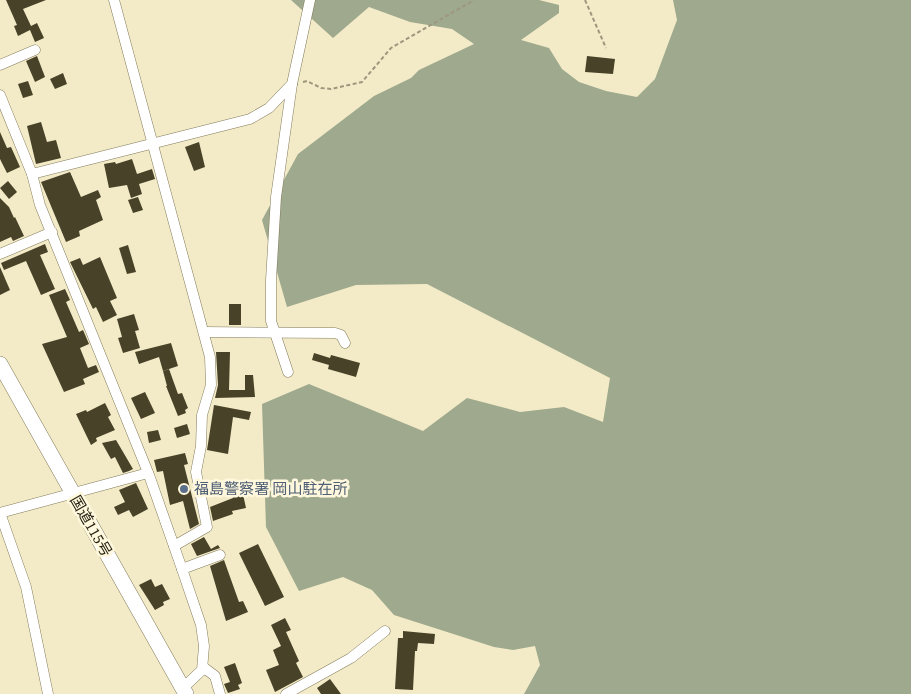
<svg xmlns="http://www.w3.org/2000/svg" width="911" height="694" font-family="'Source Serif 4','Noto Sans JP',serif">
<rect width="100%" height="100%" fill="#f3ebc8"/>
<path fill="#9ea98d" d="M291,0H539L559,5V13L521,40L549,48L562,69L579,82L606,91L637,97L655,79L677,20L673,0H911V694H524L540,665L535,646L513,650L494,647L394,615L372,590L343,577L299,591L266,527L262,404L309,384L423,431L467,398L520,412L564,407L603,422L610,378L427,284L356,285L287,307L262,220L298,154L374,96L411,78L419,70L474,44L452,29L410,22L369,7L333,38Z"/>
<g fill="#484228">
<path d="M6,0H46L23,9L31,26L37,23L44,38L35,42L30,30L18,36L14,26L17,25Z"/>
<path d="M37,56L45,77L35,82L26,61Z"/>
<path d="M587,56L615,59L613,74L585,72Z"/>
<path d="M63,73L67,84L55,89L50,79Z"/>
<path d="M28,81L33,95L23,98L18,84Z"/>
<path d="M41,122L47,142L56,140L61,158L36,164L27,126Z"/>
<path d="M0,132L7,148L11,147L20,167L7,173L0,159Z"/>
<path d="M199,142L205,167L194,171L185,147Z"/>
<path d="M132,159L137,174L152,169L155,179L139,184L142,194L131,198L127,185L109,188L104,164L115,162L116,164Z"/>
<path d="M70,172L81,197L98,190L101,197L96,200L103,220L79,231L80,236L66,242L41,182Z"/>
<path d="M8,181L17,192L9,199L0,188Z"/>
<path d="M138,197L143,210L133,213L128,200Z"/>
<path d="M0,198L9,207L14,218L15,217L24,236L13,241L11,237L0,242Z"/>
<path d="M45,244L48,252L40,255L55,289L41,295L26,261L4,270L1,263Z"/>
<path d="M128,245L136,272L127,274L119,248Z"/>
<path d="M100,257L117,298L110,301L117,315L103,322L96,307L93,309L70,262L80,258L83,265Z"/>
<path d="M0,267L10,290L0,295Z"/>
<path d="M65,289L70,300L66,302L79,332L83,330L89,344L80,348L88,368L96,365L99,372L83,379L85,384L64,392L42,344L67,337L49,295Z"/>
<rect x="229" y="304" width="12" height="21"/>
<path d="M134,314L139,330L135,331L140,348L123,353L118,338L122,337L117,319Z"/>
<path d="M171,343L178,366L163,371L159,357L139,364L135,352Z"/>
<path d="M216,352H230L229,390H245V375H253L255,397L215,398L218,385Z"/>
<path d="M314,353L330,358L331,355L360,363L356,377L328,369L329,365L312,360Z"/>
<path d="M169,369L178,394L182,393L188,408L185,410L186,413L178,416L166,386H167L163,371Z"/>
<path d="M145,392L155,413L141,419L131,398Z"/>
<path d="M105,403L111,415L108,417L115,430L96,438L97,441L91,445L76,414L86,410L87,412Z"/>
<path d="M214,405L251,412L249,420L233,417L228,454L207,450Z"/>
<path d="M187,424L190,434L177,438L174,428Z"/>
<path d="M158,430L161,440L149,443L147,432Z"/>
<path d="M116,440L133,469L129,471L123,473L115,457L111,459L102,443Z"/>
<path d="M185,453L188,464L184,465L199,524L190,529L183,501L170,505L163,471L157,472L154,460Z"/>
<path d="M136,483L148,509L133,517L129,510L118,515L114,507L125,502L119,490Z"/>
<path d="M241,485L246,508L232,511L233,514L213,521L210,507L233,498L231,487Z"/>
<path d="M204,537L211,549L218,545L220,548L197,556L191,544Z"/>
<path d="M258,544L284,597L265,606L239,553Z"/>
<path d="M224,560L239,602L243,601L248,612L226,621L210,566Z"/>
<path d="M151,579L155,587L162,584L170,599L163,602L164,605L155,610L139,585Z"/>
<path d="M285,618L291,630L286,632L299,661L296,663L303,677L275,692L266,670L279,665L273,650L281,646L271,625Z"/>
<path d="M403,631L435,634L434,644L418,643L417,651H415L413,690L395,689L398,638H403Z"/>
<path d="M235,663L242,683L238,685L240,689L228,693L224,684L230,682L224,667Z"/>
<path d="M330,679L341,694H321L317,688Z"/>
</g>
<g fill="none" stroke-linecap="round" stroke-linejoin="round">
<g stroke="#837b5b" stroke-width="11">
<g id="minor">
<path d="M114,0L210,357L211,385L202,415L201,446L196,472L207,527L174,546"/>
<path d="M0,65L35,50"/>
<path d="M0,95L32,174L40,205L149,475L182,569L201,625L204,646L202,670L183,688"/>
<path d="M32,174L250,119L269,108L292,84L310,0"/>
<path d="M0,254L52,232"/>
<path d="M204,332L335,333L341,335L345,343"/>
<path d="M288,372L271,321V280L276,197L292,84"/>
<path d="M0,513L26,587L48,694"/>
<path d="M0,513L148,473"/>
<path d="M182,569L220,555"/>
<path d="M203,667L215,676L220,694"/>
<path d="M286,694L351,658L385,631"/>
</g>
</g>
<g stroke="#837b5b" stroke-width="16">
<path id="highway" d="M0,364L186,694"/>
</g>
<g stroke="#9d977d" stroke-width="2" stroke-dasharray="4 2.5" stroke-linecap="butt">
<path d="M585,0L606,48"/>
<path d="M303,82L307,81L321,88L331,89L362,82L391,48L474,0"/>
</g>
<use href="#minor" stroke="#fff" stroke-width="10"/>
<use href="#highway" stroke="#fff" stroke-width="15"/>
</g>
<circle fill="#5c6f8a" stroke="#fff8dc" stroke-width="2" cx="184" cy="489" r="5"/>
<g text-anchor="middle" stroke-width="5" stroke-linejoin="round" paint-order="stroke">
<g font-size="15" fill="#4e5e75" stroke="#fff8dc" text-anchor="start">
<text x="194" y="494">福島警察署 岡山駐在所</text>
</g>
<g font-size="15" fill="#221f12" stroke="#fff8dc">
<text transform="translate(91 526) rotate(60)" y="5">国道115号</text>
</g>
</g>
</svg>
